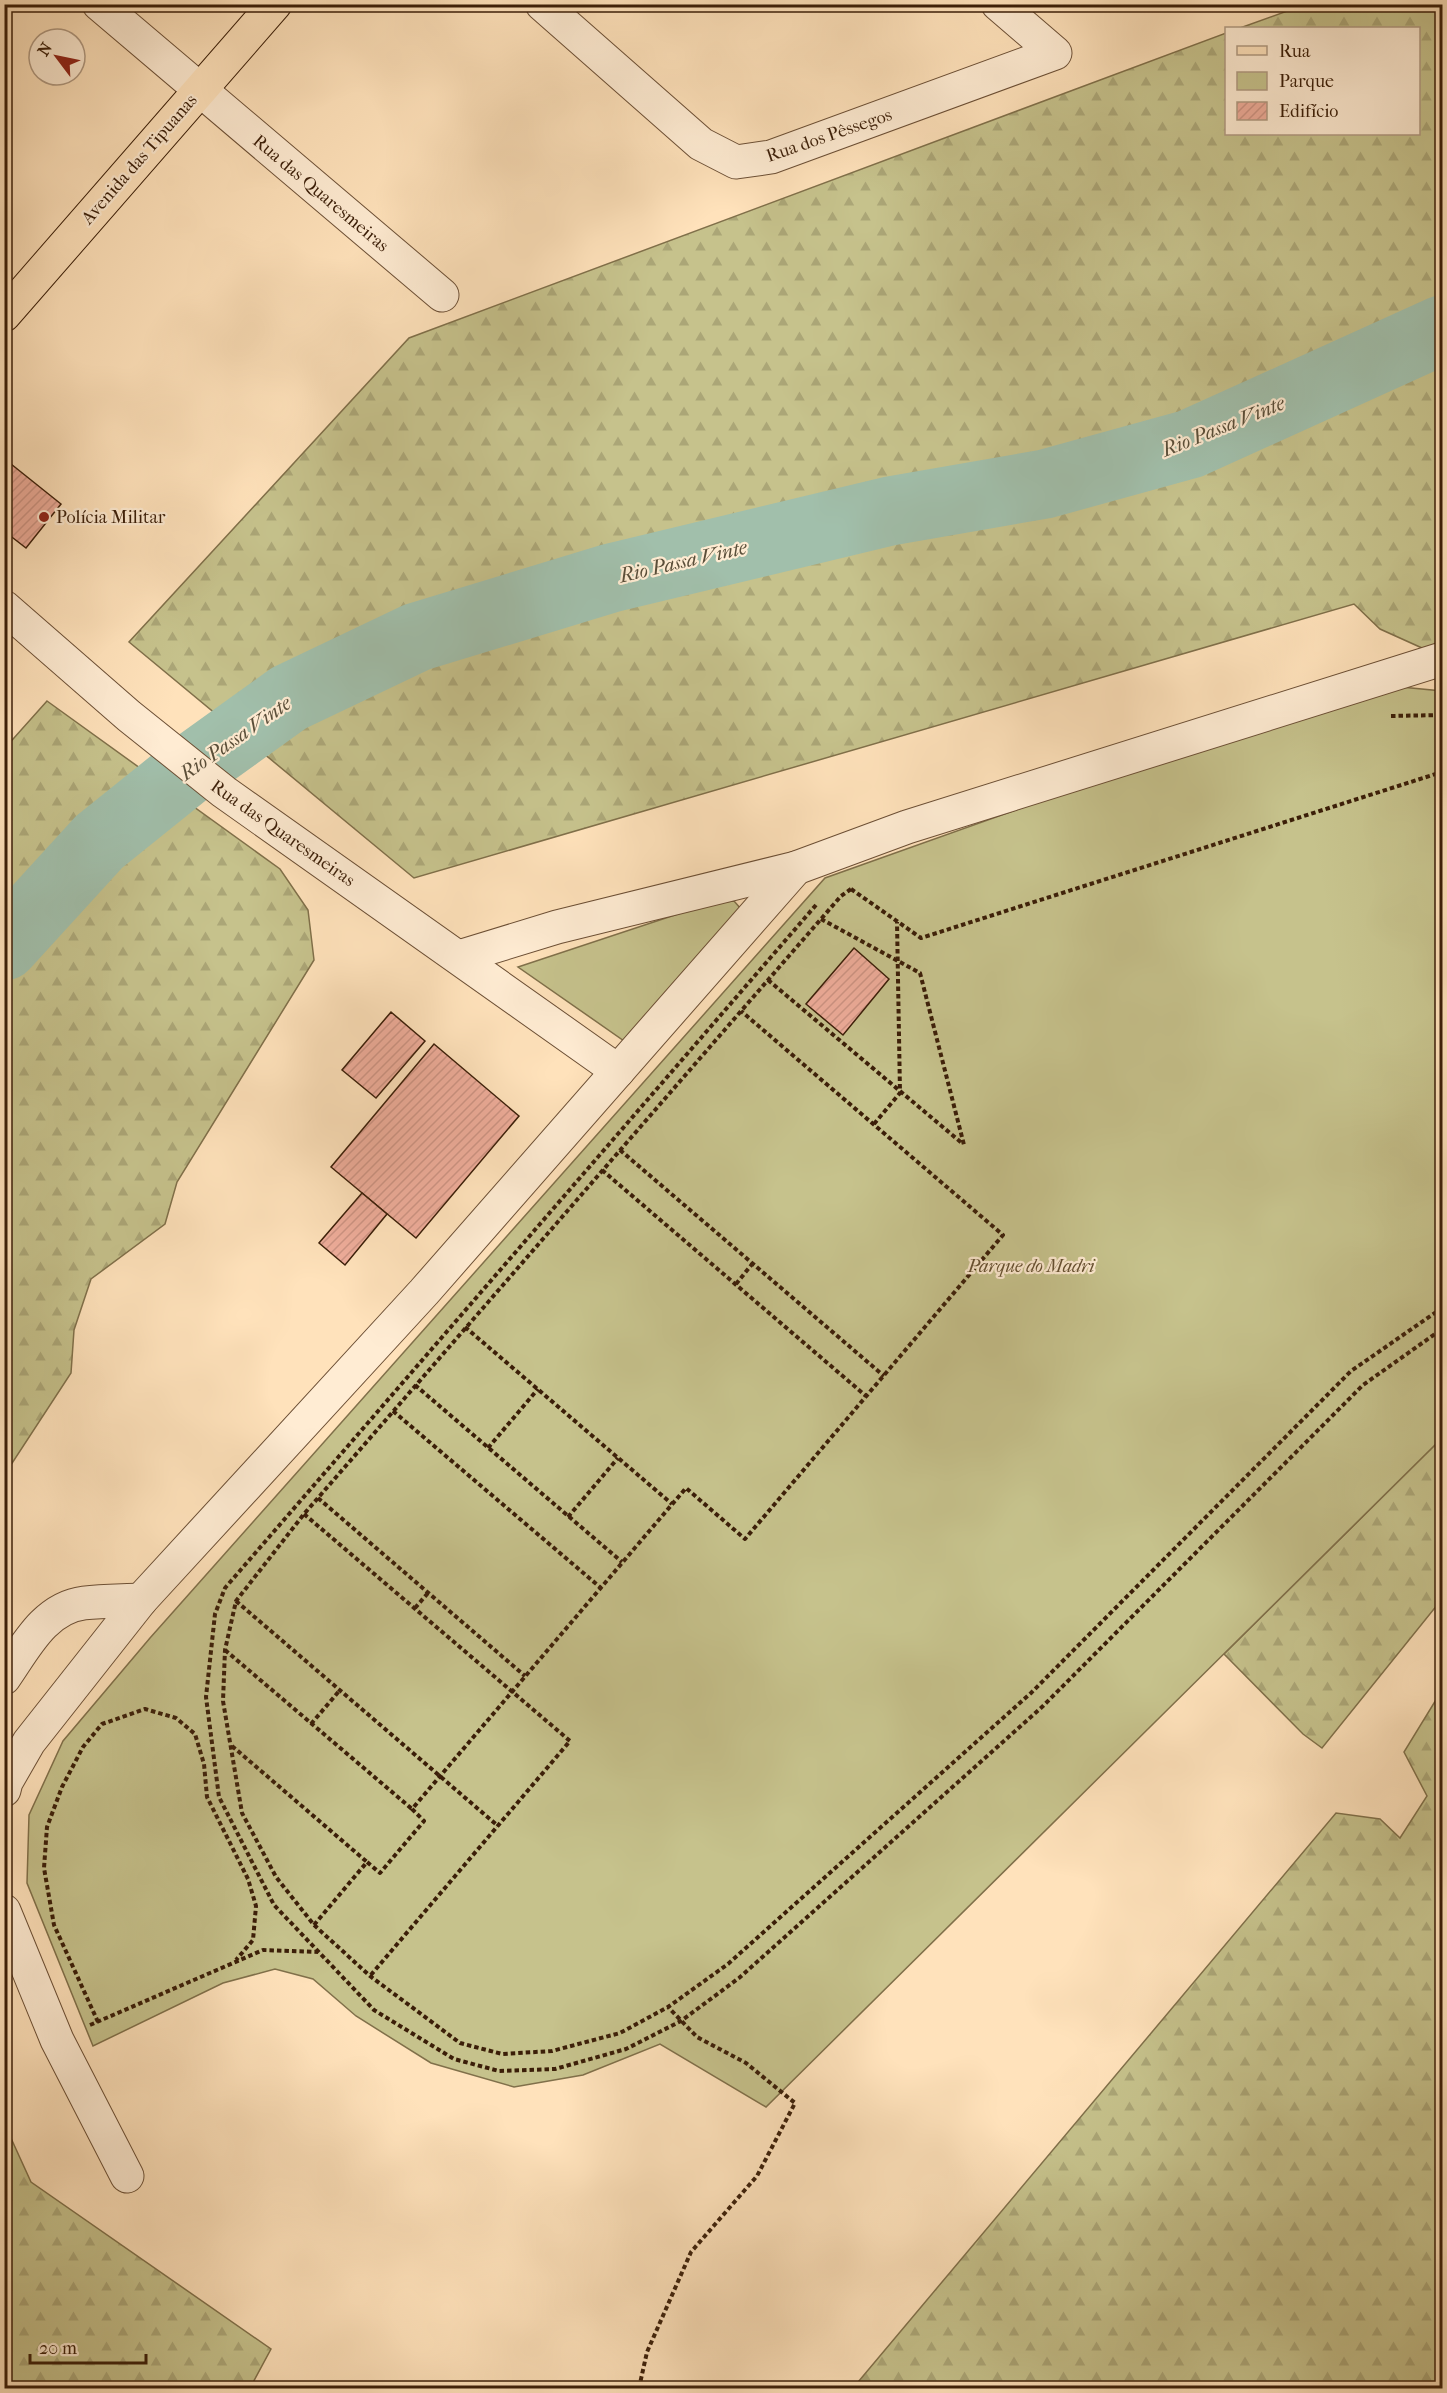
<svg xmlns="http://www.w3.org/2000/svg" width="1447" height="2393" font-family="'IM FELL French Canon',serif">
<defs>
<pattern id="forest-firs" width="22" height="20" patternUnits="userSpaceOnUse" patternTransform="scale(1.5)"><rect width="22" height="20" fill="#c6c28c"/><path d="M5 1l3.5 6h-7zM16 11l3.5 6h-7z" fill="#aba677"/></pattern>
<pattern id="building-hatch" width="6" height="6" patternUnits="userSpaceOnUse" patternTransform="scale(1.5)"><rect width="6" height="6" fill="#efad9b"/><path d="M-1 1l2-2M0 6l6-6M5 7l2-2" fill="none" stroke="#ce9484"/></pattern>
</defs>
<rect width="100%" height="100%" fill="#ffe2bb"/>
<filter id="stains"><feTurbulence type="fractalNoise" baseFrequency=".00333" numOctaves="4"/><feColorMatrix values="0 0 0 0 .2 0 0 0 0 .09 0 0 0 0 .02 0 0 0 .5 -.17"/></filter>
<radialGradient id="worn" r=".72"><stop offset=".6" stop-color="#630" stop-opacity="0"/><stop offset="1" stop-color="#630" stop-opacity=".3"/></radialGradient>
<g fill="url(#forest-firs)" stroke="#80704a" stroke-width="1.5">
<path d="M1304,5H1442V657L1380,629L1354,604L414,878L129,642L409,338L1226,33V134H1418V28H1240Z"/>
<path d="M47,701L280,869L308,910L314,960L177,1182L165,1224L91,1279L74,1330L71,1373L5,1474V748Z"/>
<path d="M1442,1438V1599L1322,1748L1303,1734L1224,1654Z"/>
<path d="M1442,1690V2388H853L1336,1813L1380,1819L1400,1838L1427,1796L1404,1752Z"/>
<path d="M5,2125L31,2182L271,2349L250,2388H5Z"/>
</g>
<g fill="#c6c28c" stroke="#80704a" stroke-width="1.5">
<path d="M1370,684L1442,691V1438L766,2107L660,2044L583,2075L514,2087L431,2063L356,2016L313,1979L275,1969L223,1983L93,2046L27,1883L29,1815L63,1741L150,1638L825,878Z"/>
<path d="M734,901L741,909L627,1043L518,967L711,903Z"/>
</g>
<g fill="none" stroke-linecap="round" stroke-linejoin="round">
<path stroke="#a1bfab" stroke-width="69" d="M4,946L99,842L186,772L289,698L417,637L611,578L890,511L1045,484L1190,444L1442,330"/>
</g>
<g fill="url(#building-hatch)" stroke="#3b1e08" stroke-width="1.5">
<path d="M6,460L61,504L26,548L4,531V463Z"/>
<path d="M854,948L889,979L843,1035L806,1004Z"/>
<path d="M391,1012L425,1041L376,1098L342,1070Z"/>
<path d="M434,1044L519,1116L416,1238L331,1167Z"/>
<path d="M362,1193L387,1214L345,1265L319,1243Z"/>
</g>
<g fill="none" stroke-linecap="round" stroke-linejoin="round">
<g stroke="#6c4f35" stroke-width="35">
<g id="minor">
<path d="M99,4L442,295"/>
<path d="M542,4L701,144L736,162L771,157L1055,53L998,4"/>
<path d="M4,607L129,716L224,792L618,1071"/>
<path d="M459,957L557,927L796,868L907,827L1442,659"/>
<path d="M4,1678C25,1648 44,1608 84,1603C103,1601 122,1601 141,1600"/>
<path d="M4,1790L6,1782L29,1742L141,1600L424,1292L796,868"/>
<path d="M4,1911L57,2040L127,2176"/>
</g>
</g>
<g stroke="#3b1e08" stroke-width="35">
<path id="major" d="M4,315L275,4"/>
</g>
<g stroke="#3b1e08" stroke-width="4" stroke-dasharray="4.5 3" stroke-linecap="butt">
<path d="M1391,716L1442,715"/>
<path d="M851,889L841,896L304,1514L236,1601L225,1650L223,1701L242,1813L276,1877L314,1925L370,1976L460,2043L502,2054L552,2051L620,2033L668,2007L728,1964L1031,1693L1351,1371L1442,1308"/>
<path d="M851,889L921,938L1442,772"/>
<path d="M816,905L225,1588L215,1614L206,1697L219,1797L274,1905L374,2010L454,2059L499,2071L555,2069L626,2049L681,2021L739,1978L1043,1706L1363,1385L1442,1329"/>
<path d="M821,919L920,973L964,1145"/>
<path d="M768,980L963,1144"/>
<path d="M874,1124L900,1093L897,922"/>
<path d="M620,1150L884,1376"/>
<path d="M602,1170L866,1396"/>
<path d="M736,1284L753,1263"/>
<path d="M465,1327L672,1504"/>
<path d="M415,1385L622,1562"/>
<path d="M393,1411L601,1588"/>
<path d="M488,1448L538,1389"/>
<path d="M318,1498L525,1676"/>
<path d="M304,1514L570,1741L370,1976"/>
<path d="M568,1517L618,1458"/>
<path d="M236,1601L498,1826"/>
<path d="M415,1608L428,1593"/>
<path d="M225,1650L412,1809"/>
<path d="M311,1724L340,1690"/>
<path d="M232,1746L367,1862"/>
<path d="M314,1925L367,1862L380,1873L424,1821L412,1809L686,1488L745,1539L1003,1235L741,1011"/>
<path d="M98,2022L54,1925L44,1868L47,1827L62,1787L83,1747L102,1724L145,1709L176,1718L195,1734L204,1764L207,1797L248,1879L256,1906L253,1940L236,1960"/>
<path d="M90,2025L263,1950L318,1952"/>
<path d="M639,2388L647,2352L691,2252L757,2176L795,2103L746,2063L697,2037L668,2007"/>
</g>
<use href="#minor" stroke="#ffecd3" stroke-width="33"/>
<use href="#major" stroke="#ffe2bb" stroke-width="33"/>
</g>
<circle fill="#8f2418" stroke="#ffecd3" stroke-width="2" cx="44" cy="517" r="6"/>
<g text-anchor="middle" stroke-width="4.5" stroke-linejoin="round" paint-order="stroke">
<g font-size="18" fill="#3b1e08" stroke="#ffecd3">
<text transform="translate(829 135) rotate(-19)" y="6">Rua dos Pêssegos</text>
<text transform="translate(139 159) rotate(-49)" y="6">Avenida das Tipuanas</text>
<text transform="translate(321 193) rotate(40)" y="6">Rua das Quaresmeiras</text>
<text transform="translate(283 833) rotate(35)" y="6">Rua das Quaresmeiras</text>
</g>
<g font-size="18" fill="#3b1e08" stroke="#ffecd3" text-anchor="start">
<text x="56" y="523">Polícia Militar</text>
</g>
<g font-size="18" font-style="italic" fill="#654f30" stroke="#ffecd3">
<text x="1031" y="1272">Parque do Madri</text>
</g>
<g font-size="20" font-style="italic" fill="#5a4e39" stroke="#ffecd3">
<text transform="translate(1223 426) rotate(-22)" y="7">Rio Passa Vinte</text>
<text transform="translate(683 561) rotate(-13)" y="7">Rio Passa Vinte</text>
<text transform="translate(235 738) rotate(-35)" y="7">Rio Passa Vinte</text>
</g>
</g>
<rect width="1447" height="2393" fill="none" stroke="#ffe2bb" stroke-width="24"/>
<rect x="6" y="6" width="1435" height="2381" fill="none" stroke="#3b1e08" stroke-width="3"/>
<rect x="12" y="12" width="1423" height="2369" fill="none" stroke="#3b1e08" stroke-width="1.5"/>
<rect x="1225" y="27" width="195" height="108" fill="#ffecd3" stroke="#b19a82" stroke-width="1.5"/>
<rect x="1237" y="46" width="30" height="9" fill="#ffe2bb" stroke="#b19a82" stroke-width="1.5"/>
<text x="1279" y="57" font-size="18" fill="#3b1e08">Rua</text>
<rect x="1237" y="72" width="30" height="18" fill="#c6c28c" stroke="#b19a82" stroke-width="1.5"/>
<text x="1279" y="87" font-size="18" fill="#3b1e08">Parque</text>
<rect x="1237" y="102" width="30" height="18" fill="url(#building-hatch)" stroke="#b19a82" stroke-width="1.5"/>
<text x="1279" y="117" font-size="18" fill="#3b1e08">Edifício</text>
<g transform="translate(57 57) rotate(302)"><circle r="28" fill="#ffecd3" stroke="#b19a82" stroke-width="1.5"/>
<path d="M0-4.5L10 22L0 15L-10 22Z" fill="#8f2418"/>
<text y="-9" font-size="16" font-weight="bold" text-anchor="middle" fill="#3b1e08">N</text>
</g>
<path d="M30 2354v9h116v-9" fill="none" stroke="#3b1e08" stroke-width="3"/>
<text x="39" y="2354" font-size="18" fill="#3b1e08" stroke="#ffecd3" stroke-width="4.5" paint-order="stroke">20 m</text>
<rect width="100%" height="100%" filter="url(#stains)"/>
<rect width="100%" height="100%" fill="url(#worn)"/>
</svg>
